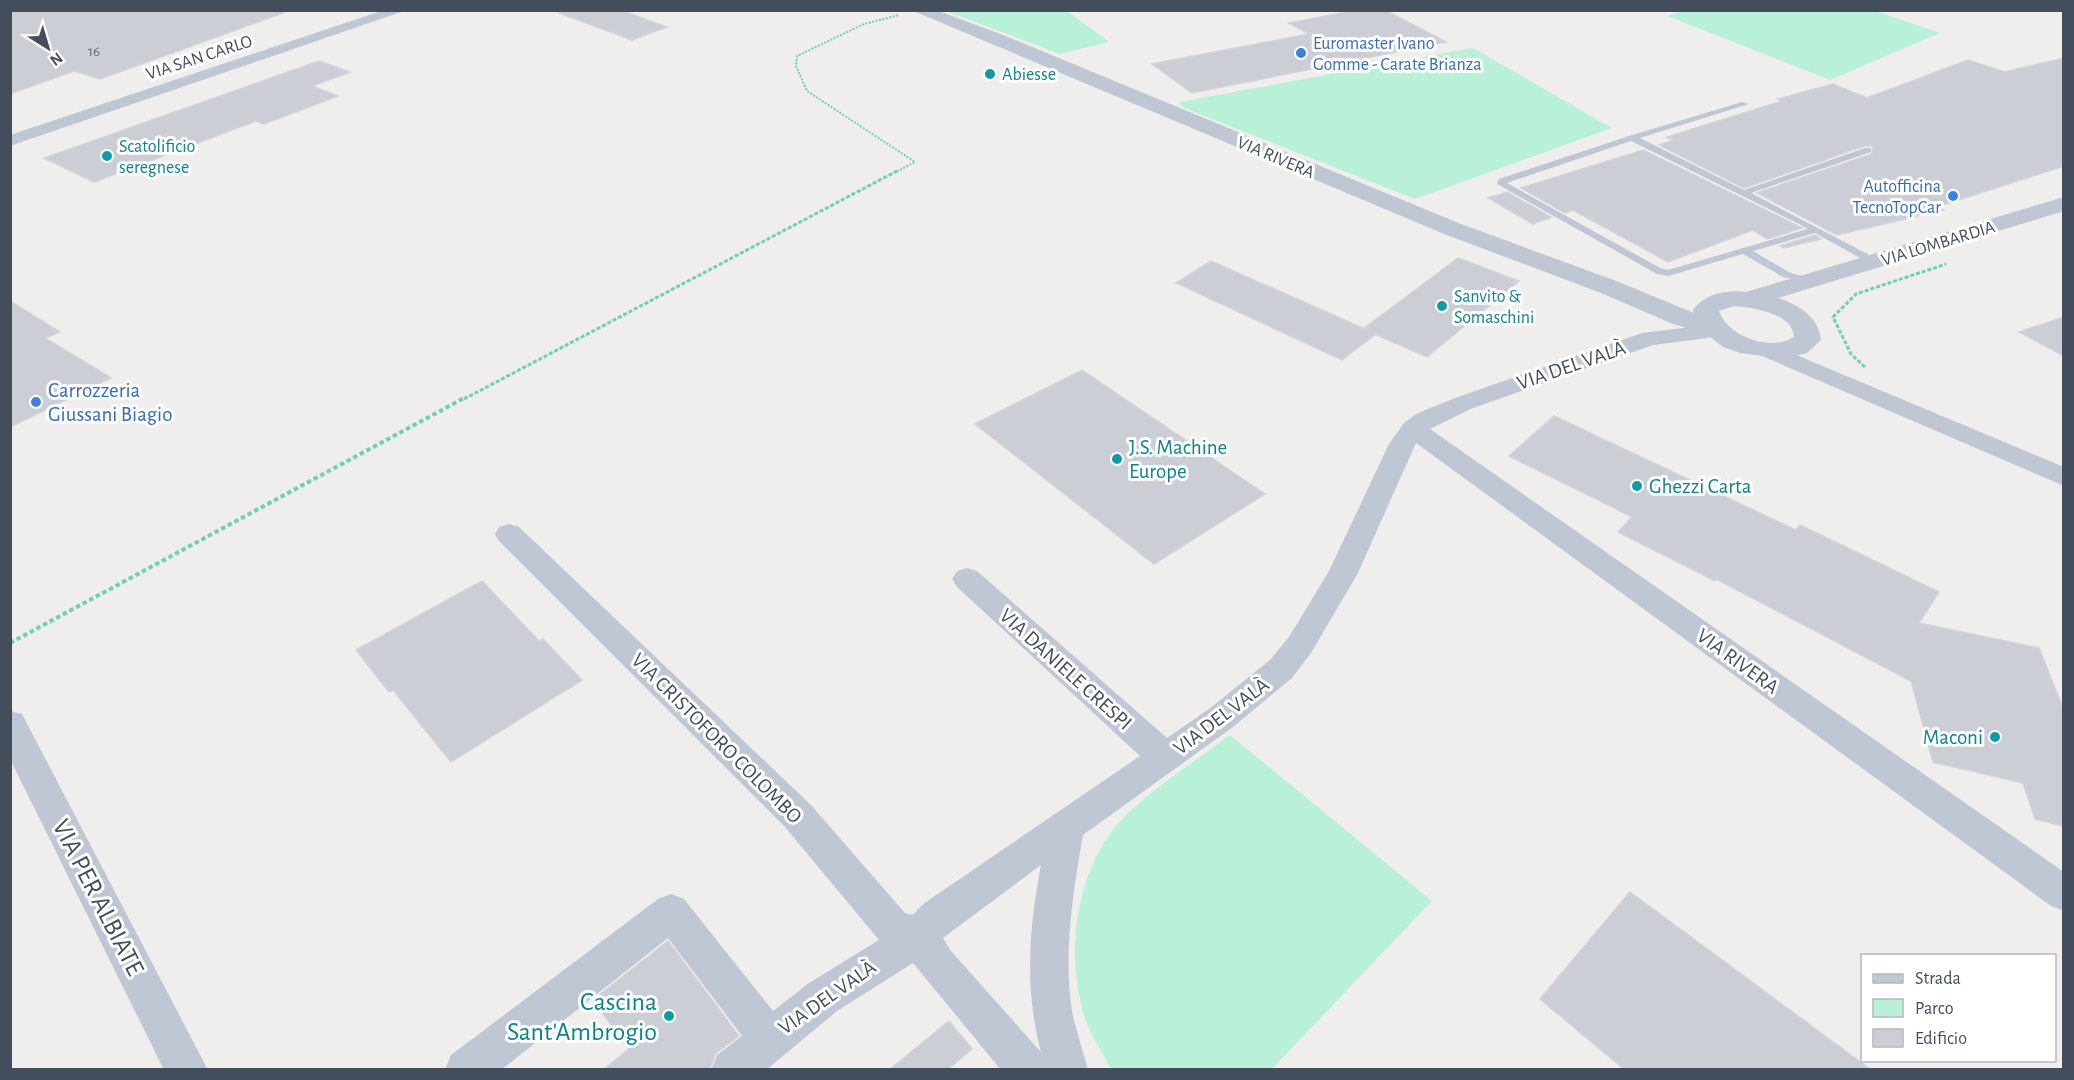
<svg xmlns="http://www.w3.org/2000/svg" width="2074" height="1080" font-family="'Alegreya Sans',sans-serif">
<rect width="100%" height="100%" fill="#f0eeed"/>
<g fill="#b8f1d8">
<path d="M1687,10L1875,11L1940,33L1830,80L1667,16Z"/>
<path d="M946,11H1067L1109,42L1060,54Z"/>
<path d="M1473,48L1612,128L1415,199L1184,108L1179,102Z"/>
<path d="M1230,735L1432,901L1272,1069H1111C1102,1051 1088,1031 1083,1012C1065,946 1077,860 1129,812C1159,784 1197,760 1230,735Z"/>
</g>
<g fill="#ccced6" stroke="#d1d2da" stroke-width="1.5">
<path d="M10,10H283V13L100,79L74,71L10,94Z"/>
<path d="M560,10H620L667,27L632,40L559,13Z"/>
<path d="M1356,10H1385L1446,42L1192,93L1152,64L1309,34L1289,23Z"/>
<path d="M2064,58V166L1936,207L1943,210L1837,235L1757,193L1872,154L1873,146H1864L1744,188L1659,145L1674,140L1667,137L1782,101L1778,99L1833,84L1867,98L1968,60L2005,72Z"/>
<path d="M319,61L350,72L312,86L338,96L264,124L256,121L94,182L44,158Z"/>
<path d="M1643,150L1800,227L1802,228L1767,239L1753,230L1668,262L1573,210L1565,213L1521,188Z"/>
<path d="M1507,192L1551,217L1533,224L1488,198Z"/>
<path d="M1815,235L1821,239L1784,248L1780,246Z"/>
<path d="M1458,258L1519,281L1427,357L1363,329Z"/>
<path d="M1211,261L1376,334L1342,360L1176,283Z"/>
<path d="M10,301L60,332L45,338L111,378L10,427Z"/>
<path d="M2064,317V356L2019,332Z"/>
<path d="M1082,370L1265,494L1154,564L975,424Z"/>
<path d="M1554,416L1796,530L1800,525L1939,592L1919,623L2039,648L2064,711V826L2035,819L2023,783L1933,762L1911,681L1716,579L1715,581L1618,532L1632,517L1509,456Z"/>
<path d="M482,581L539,641L543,639L582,680L451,762L393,690L389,692L356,650Z"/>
<path d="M1630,892L1871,1070H1625L1540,999Z"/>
<path d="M668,941L739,1036L716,1053L709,1070H603L629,1049L593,1000Z"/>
<path d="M949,1021L972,1049L947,1070H889Z"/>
</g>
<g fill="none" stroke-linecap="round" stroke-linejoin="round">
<path stroke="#6ed1b1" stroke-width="2" stroke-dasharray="2 1.5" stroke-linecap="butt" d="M894,173L915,162L807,91L796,66L797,56L864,24L899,15"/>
<g stroke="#6ed1b1" stroke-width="3" stroke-dasharray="4 2" stroke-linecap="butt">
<path d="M1865,367L1851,354L1833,317L1856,294L1946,264"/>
<path d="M464,399L897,171"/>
</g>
<path stroke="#6ed1b1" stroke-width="4" stroke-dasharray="4.5 3" stroke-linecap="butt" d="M10,643L466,397"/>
<path fill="#c0c7d4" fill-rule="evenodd" d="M1742,102L1749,104L1640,138L1744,190L1865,148H1871V152L1751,193L1879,260V264H1871L1815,233L1753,251L1791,273L1816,280V284L1783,277L1743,254L1668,276L1657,274L1497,184L1499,179L1629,136ZM1631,141L1801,225L1808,229L1668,270L1660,268L1507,183Z"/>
<g fill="#c0c7d4" fill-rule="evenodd">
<path d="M384,10H407L10,146V135Z"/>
<path d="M1716,324L1724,326L1728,331L1724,336L1653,345L1473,408L1430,429L2064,872V911L2051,906L1416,443L1358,573L1311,653L1292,678L1233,727L1083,835C1073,893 1063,952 1072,1011C1076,1031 1083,1050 1088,1070H1001L913,963L837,1011L766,1070H711L717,1055L742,1036L668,938L501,1070H445L451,1055L658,899L671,894L684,899L773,1011L809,983L879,940L785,827L499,541L495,534L499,527L509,524L519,527L811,805L905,913L913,915L923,904L1140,756L957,587L952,579L957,571L967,568L977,571L1167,738L1209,709L1270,660L1289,637L1329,571L1389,444L1404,423L1416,414L1455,398L1642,333ZM1041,865C1029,928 1024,989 1041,1052L951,951L943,938Z"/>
<path d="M1770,344L2064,467V486L1762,356L1758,351L1762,346Z"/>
<path d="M10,711L22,714L208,1070H164L10,759Z"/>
</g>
<path fill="#c0c7d4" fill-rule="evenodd" d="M911,10H936L1003,35L1461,224L1619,282L1694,313L1693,310C1704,294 1727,289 1746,292L2064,197V211L1778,298C1799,305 1819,317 1821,340L1807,353L1783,359L1740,353L1723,347L1705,333L1673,324L1601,293L1444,234ZM1734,306C1754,308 1793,313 1794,337C1771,352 1728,337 1719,311Z"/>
</g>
<g fill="#3f7fe0" stroke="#fff" stroke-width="2">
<circle cx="1301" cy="53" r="6"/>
<circle cx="1953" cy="196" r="6"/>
<circle cx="36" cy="402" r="6"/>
</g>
<g fill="#0f9aa8" stroke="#fff" stroke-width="2">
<circle cx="990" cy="74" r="6"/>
<circle cx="107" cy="156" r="6"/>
<circle cx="1442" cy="306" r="6"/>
<circle cx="1117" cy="459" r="6"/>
<circle cx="1637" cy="486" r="6"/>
<circle cx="1995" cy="737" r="6"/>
<circle cx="669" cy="1016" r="6"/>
</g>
<g text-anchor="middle" stroke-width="6" stroke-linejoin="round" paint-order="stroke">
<g font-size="15" fill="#666d7a">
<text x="94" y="56">16</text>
</g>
<g font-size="18" fill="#366cbe" stroke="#fff" text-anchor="start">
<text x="1313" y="49">Euromaster Ivano<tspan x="1313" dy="21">Gomme - Carate Brianza</tspan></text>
<text x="1941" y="192" text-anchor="end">Autofficina<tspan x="1941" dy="21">TecnoTopCar</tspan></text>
</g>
<g font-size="18" fill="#444d5c" stroke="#fff">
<text transform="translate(199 57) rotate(-18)" y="6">VIA SAN CARLO</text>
<text transform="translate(1276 157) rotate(23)" y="6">VIA RIVERA</text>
<text transform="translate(1938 243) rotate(-17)" y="6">VIA LOMBARDIA</text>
</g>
<g font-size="18" fill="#0d838f" stroke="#fff" text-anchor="start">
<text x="1002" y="80">Abiesse</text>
<text x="119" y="152">Scatolificio<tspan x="119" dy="21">seregnese</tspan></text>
<text x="1454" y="302">Sanvito &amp;<tspan x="1454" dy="21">Somaschini</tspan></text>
</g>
<g font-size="21" fill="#444d5c" stroke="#fff">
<text transform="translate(1571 365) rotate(-19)" y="7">VIA DEL VALÀ</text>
<text transform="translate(1738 661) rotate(36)" y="7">VIA RIVERA</text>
<text transform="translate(1066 669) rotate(42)" y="7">VIA DANIELE CRESPI</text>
<text transform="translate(1221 716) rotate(-37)" y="7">VIA DEL VALÀ</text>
<text transform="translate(717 738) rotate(45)" y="7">VIA CRISTOFORO COLOMBO</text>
<text transform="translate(827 997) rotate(-35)" y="7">VIA DEL VALÀ</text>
</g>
<g font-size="21" fill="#366cbe" stroke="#fff" text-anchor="start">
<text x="48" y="397">Carrozzeria<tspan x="48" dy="24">Giussani Biagio</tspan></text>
</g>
<g font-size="21" fill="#0d838f" stroke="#fff" text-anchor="start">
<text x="1129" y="454">J.S. Machine<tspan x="1129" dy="24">Europe</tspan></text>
<text x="1649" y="493">Ghezzi Carta</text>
<text x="1983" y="744" text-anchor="end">Maconi</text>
</g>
<g font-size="26" fill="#444d5c" stroke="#fff">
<text transform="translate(99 897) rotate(63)" y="9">VIA PER ALBIATE</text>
</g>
<g font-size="26" fill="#0d838f" stroke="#fff" text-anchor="end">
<text x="657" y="1010">Cascina<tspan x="657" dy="30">Sant'Ambrogio</tspan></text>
</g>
</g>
<rect width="2074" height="1080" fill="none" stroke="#444d5c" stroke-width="24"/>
<rect x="1861" y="954" width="195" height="108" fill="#ffffff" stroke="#b4b8be" stroke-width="1.5"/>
<rect x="1873" y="974" width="30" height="9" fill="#c0c7d4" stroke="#b4b8be" stroke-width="1.5"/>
<text x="1915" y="984" font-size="18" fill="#444d5c">Strada</text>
<rect x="1873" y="999" width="30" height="18" fill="#b8f1d8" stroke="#b4b8be" stroke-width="1.5"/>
<text x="1915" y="1014" font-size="18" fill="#444d5c">Parco</text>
<rect x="1873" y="1029" width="30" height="18" fill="#ccced6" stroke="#b4b8be" stroke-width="1.5"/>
<text x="1915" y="1044" font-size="18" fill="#444d5c">Edificio</text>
<g transform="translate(48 48) rotate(143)" stroke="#ffffff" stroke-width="4.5" paint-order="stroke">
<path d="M0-4.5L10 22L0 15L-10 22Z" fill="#444d5c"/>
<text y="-9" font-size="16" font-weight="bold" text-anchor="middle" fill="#444d5c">N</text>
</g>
</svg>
